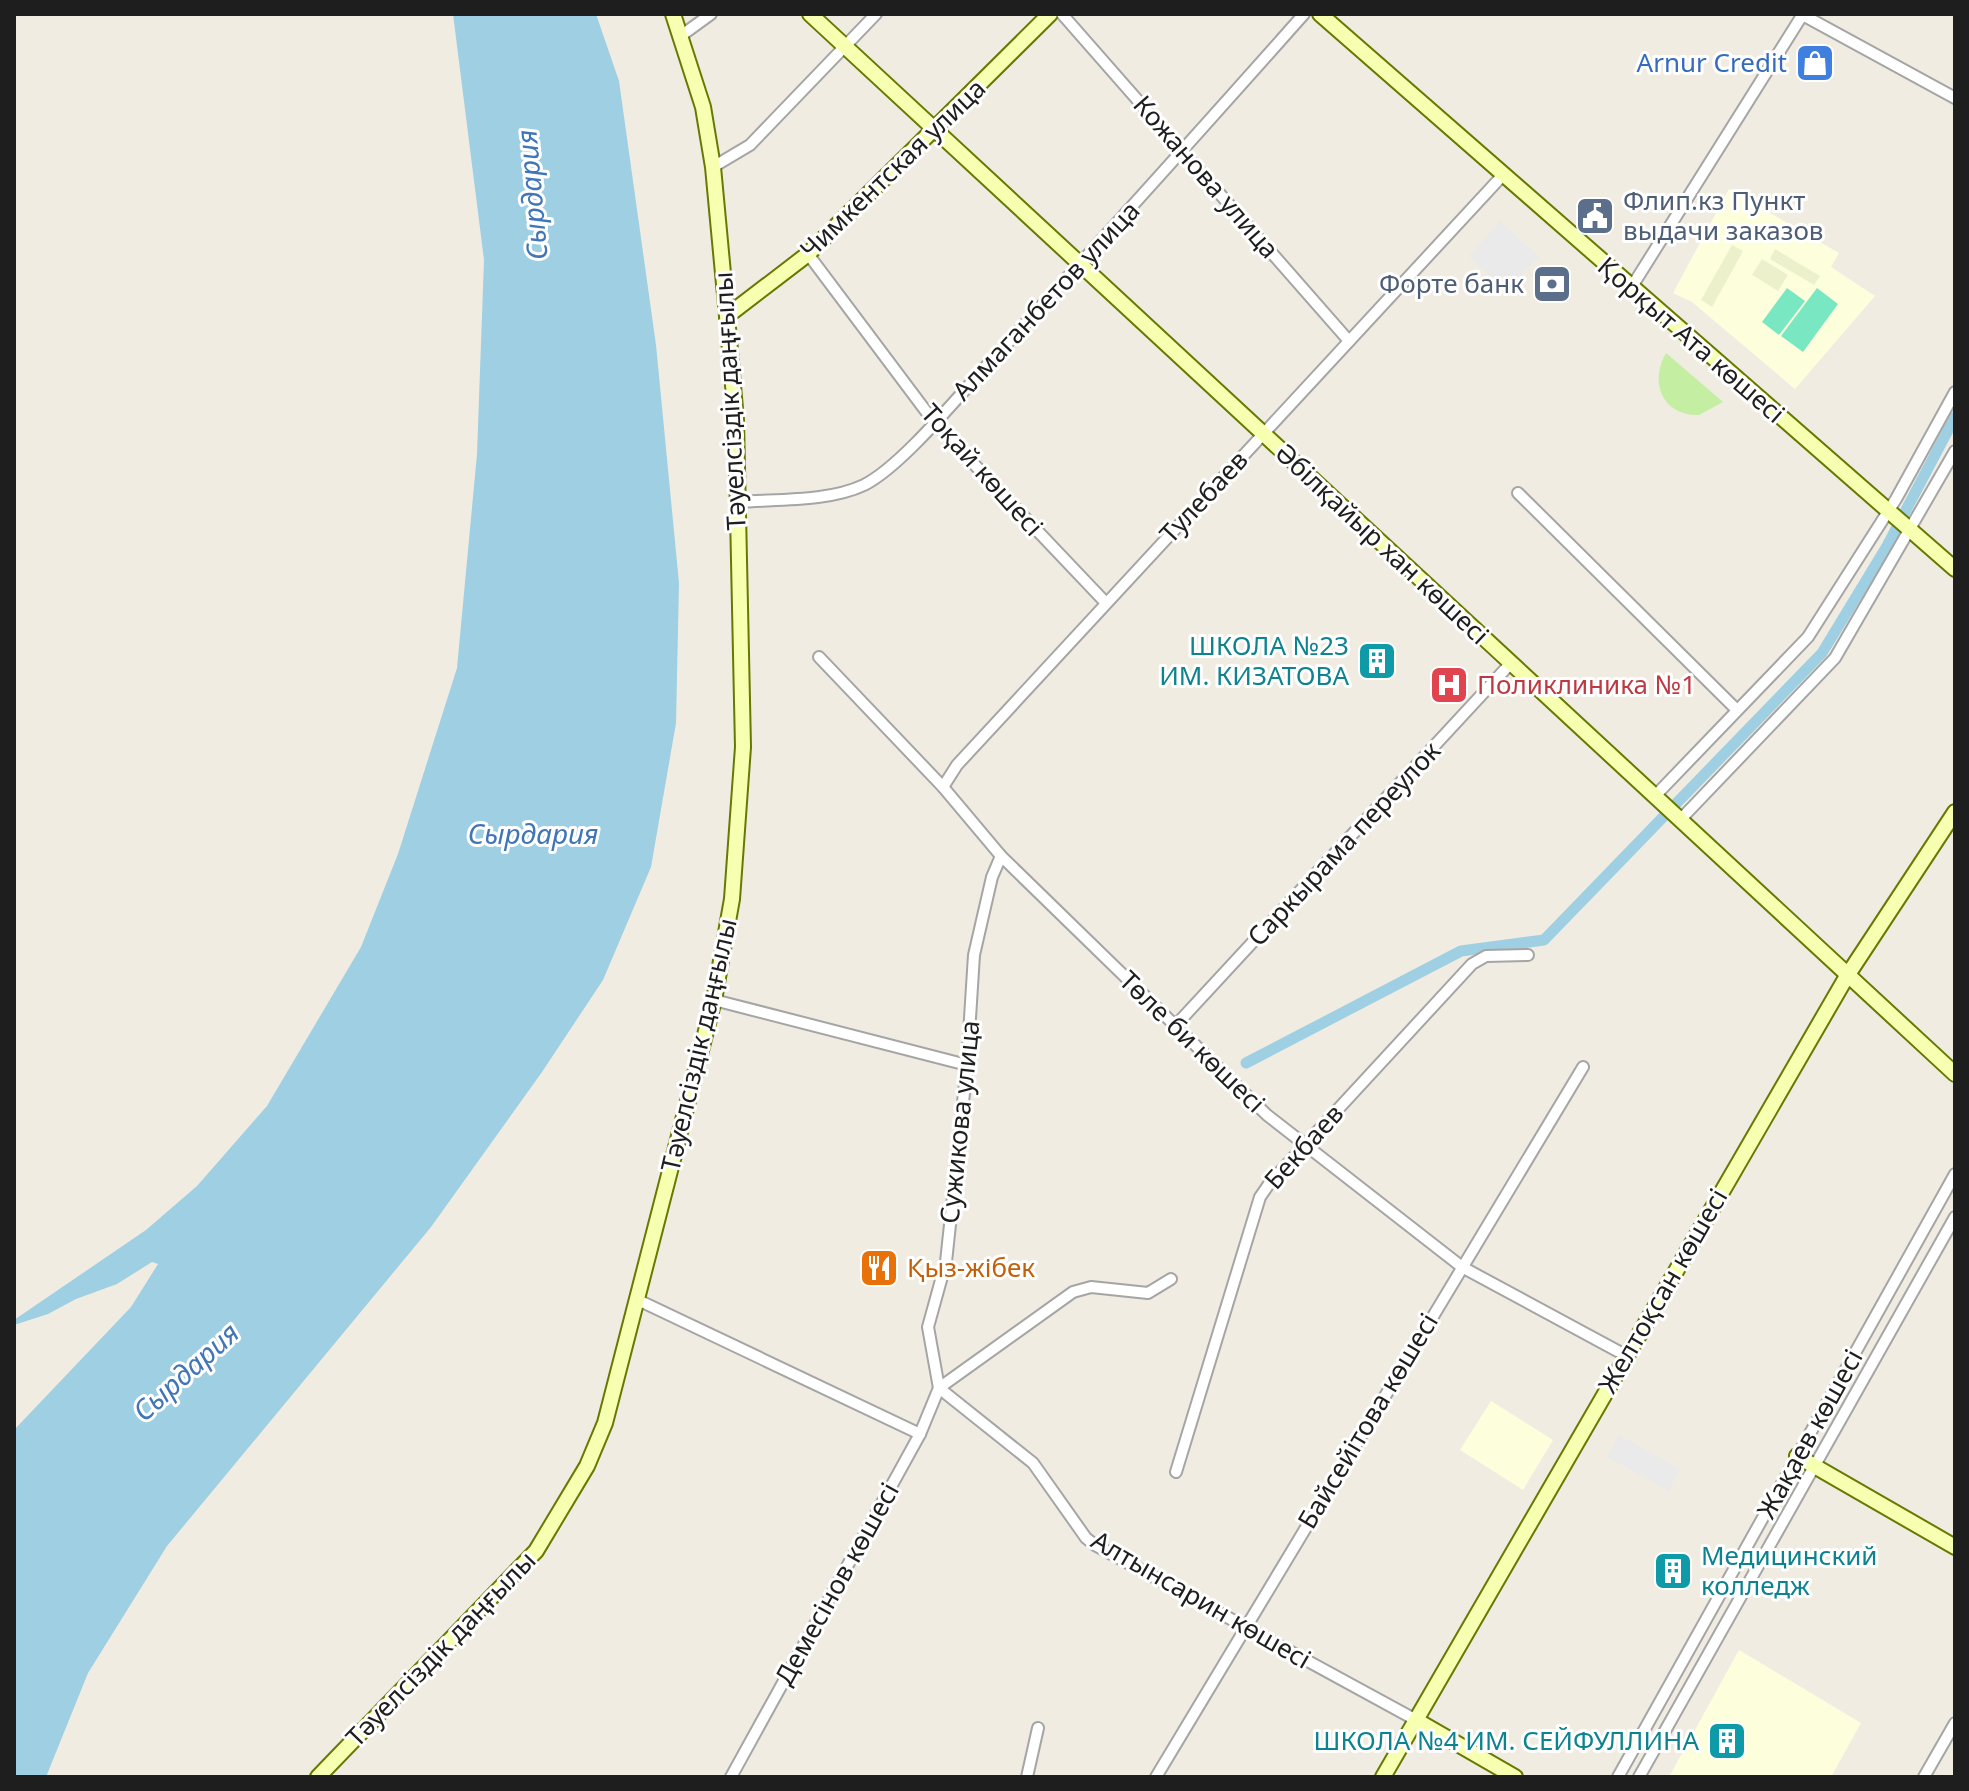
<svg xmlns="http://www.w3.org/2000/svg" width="1969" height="1791" font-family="'Noto Sans',sans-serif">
<rect width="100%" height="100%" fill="#f0ece2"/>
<g fill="#fdffdc">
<path d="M1729,189L1839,253L1831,267L1875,296L1795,389L1692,302L1673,293Z"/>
<path d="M1491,1401L1553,1440L1523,1490L1460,1450Z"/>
<path d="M1739,1650L1861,1723L1831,1777H1669Z"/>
</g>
<g fill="#ecf1cc">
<path d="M1732,245L1743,251L1712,307L1701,300Z"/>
<path d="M1775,249L1820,276L1814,285L1770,259Z"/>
<path d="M1762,259L1788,275L1778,291L1752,275Z"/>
</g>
<path fill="#c4efa3" d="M1666,353L1723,402L1699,415C1662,416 1649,382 1666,353Z"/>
<g fill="#78e7c2">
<path d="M1787,288L1805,301L1779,335L1762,322Z"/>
<path d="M1817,288L1838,304L1803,352L1781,336Z"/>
</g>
<g fill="#eaeaea">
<path d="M1500,221L1539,257L1506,290L1469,256Z"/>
<path d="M1619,1435L1680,1469L1669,1491L1607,1457Z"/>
</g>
<path fill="#9ecfe2" d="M453,14H596L619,81L656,345L679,583L676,723L651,867L603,980L542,1072L431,1227L167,1546L88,1673L46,1777H14V1430L131,1307L158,1264L152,1262L117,1284L76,1299L48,1314L14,1325V1320L146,1230L197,1186L267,1106L361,947L398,854L457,668L477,454L484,260Z"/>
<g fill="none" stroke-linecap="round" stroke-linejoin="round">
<path stroke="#9ecfe2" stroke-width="11" d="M1246,1063L1461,951L1544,940L1822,653L1887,546L1955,417"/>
<g stroke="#a5a5a5" stroke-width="14">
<g id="street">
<path d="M1062,14L1349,341"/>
<path d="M1801,14L1955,98"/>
<path d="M682,35L711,14"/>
<path d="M713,167L750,145L876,14"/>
<path d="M808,254L934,422L1106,603"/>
<path d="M1631,288L1803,14"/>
<path d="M1518,493L1737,710"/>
<path d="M738,502C777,499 828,502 864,485C902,466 960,394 990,362C1096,247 1200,131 1304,14"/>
<path d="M819,657L943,787L1001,856L1267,1115L1462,1267L1625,1355"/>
<path d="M943,787L957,765L1502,176"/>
<path d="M1655,796L1808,637L1896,499L1955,392"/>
<path d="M1680,820L1835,658L1955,451"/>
<path d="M714,1000L967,1065"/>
<path d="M1176,1025L1511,663"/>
<path d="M638,1300L920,1434"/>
<path d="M939,1388L1033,1463L1086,1538L1095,1545L1416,1720"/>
<path d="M939,1388L928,1327L946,1262L967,1065L974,955L992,877L1001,856"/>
<path d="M939,1388L1073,1292L1091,1287L1148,1293L1171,1279"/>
<path d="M1176,1472L1260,1197L1269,1184L1472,964L1486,956L1528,955"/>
<path d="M731,1777L920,1434L939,1388"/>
<path d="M1027,1777L1038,1728"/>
<path d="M1156,1777L1583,1067"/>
<path d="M1618,1777L1955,1174"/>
<path d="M1639,1777L1955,1217"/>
<path d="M1924,1777L1955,1723"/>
</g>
</g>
<g stroke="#667900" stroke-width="18">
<g id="secondary">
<path d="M810,14L1955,1074"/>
<path d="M1320,14L1955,569"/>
<path d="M727,316L808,254L1050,14"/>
<path d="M1797,1456L1955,1547"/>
<path d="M1416,1720L1515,1777"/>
<path d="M318,1777L536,1551L587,1466L605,1423L714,1000L732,899L743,747L736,420L727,316L713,167L703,107L673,14"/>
<path d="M1383,1777L1847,976L1955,812"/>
</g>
</g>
<use href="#street" stroke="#fff" stroke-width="10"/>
<use href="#secondary" stroke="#f7ffb1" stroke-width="14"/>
</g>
<defs>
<g id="shop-square" transform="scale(2)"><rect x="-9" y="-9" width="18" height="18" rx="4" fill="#3f7fe0" stroke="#fff"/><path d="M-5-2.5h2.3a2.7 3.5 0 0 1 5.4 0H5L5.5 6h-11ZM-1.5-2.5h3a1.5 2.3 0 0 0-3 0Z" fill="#fff"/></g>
<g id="civic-square" transform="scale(2)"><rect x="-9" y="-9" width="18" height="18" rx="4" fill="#5c6f8a" stroke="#fff"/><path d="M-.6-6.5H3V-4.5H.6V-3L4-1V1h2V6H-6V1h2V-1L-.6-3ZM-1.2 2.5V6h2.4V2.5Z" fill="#fff"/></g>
<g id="bank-square" transform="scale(2)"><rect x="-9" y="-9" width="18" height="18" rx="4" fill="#5c6f8a" stroke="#fff"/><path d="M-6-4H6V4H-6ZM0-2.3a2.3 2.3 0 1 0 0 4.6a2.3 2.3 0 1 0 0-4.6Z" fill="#fff"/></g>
<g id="building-square" transform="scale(2)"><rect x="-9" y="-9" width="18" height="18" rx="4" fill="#0f9aa8" stroke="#fff"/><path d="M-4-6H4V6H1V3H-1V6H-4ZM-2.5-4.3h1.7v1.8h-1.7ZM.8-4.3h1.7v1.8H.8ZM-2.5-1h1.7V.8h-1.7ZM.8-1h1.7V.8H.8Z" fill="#fff"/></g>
<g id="hospital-square" transform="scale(2)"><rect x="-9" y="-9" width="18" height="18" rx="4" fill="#e0444e" stroke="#fff"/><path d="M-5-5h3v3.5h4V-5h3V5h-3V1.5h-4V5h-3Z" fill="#fff"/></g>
<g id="restaurant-square" transform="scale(2)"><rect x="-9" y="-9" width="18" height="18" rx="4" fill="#e8710a" stroke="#fff"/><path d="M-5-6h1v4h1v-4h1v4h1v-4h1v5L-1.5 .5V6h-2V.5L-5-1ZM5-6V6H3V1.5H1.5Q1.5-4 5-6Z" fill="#fff"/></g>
</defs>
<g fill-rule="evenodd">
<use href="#shop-square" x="1815" y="63"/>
<use href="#civic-square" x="1595" y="216"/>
<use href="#bank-square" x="1552" y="284"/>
<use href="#building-square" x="1377" y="661"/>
<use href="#hospital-square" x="1449" y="685"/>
<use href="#restaurant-square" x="879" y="1268"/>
<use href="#building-square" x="1673" y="1571"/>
<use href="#building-square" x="1727" y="1741"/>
</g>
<g text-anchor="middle" stroke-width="6" stroke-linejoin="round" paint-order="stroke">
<g font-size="26" fill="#366cbe" stroke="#fff" text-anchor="end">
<text x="1787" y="72">Arnur Credit</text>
</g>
<g font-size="26" fill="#1e1e1e" stroke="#fff">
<text transform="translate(893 169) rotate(-44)" y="9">Чимкентская улица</text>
<text transform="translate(1206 177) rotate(49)" y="9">Кожанова улица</text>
<text transform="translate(1046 301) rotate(-47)" y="9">Алмаганбетов улица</text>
<text transform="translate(1691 340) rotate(41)" y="9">Қорқыт Ата көшесі</text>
<text transform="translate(730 401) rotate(-93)" y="9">Тәуелсіздік даңғылы</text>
<text transform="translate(982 470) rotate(48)" y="9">Тоқай көшесі</text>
<text transform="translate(1204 497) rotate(-47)" y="9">Тулебаев</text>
<text transform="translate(1382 544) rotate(43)" y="9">Әбілқайыр хан көшесі</text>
<text transform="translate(1344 844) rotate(-47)" y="9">Саркырама переулок</text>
<text transform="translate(1192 1042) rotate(44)" y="9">Төле би көшесі</text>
<text transform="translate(699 1045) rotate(-77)" y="9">Тәуелсіздік даңғылы</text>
<text transform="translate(960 1122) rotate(-84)" y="9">Сужикова улица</text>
<text transform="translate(1304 1147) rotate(-48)" y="9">Бекбаев</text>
<text transform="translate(1663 1291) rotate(-60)" y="9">Желтоқсан көшесі</text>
<text transform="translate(1368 1421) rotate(-59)" y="9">Байсейітова көшесі</text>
<text transform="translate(1810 1434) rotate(-61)" y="9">Жақаев көшесі</text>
<text transform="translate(837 1584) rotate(-61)" y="9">Демесінов көшесі</text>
<text transform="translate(1201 1600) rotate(30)" y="9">Алтынсарин көшесі</text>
<text transform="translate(441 1649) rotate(-46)" y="9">Тәуелсіздік даңғылы</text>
</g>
<g font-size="26" fill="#4e5e75" stroke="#fff" text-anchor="start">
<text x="1623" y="210">Флип.кз Пункт<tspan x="1623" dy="30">выдачи заказов</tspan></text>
<text x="1524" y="293" text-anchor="end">Форте банк</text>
</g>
<g font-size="26" fill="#0d838f" stroke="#fff" text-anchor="end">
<text x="1349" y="655">ШКОЛА №23<tspan x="1349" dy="30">ИМ. КИЗАТОВА</tspan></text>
<text x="1701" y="1565" text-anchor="start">Медицинский<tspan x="1701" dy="30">колледж</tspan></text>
<text x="1699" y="1750">ШКОЛА №4 ИМ. СЕЙФУЛЛИНА</text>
</g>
<g font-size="26" fill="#be3a42" stroke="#fff" text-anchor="start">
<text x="1477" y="694">Поликлиника №1</text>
</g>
<g font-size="26" fill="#c56008" stroke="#fff" text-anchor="start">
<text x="907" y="1277">Қыз-жібек</text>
</g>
<g font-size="28" font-style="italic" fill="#4075b7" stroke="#fff">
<text transform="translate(532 195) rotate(-95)" y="10">Сырдария</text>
<text x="533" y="844">Сырдария</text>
<text transform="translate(186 1372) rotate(-42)" y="10">Сырдария</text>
</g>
</g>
<rect width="1969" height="1791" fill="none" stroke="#1e1e1e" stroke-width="32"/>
</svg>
